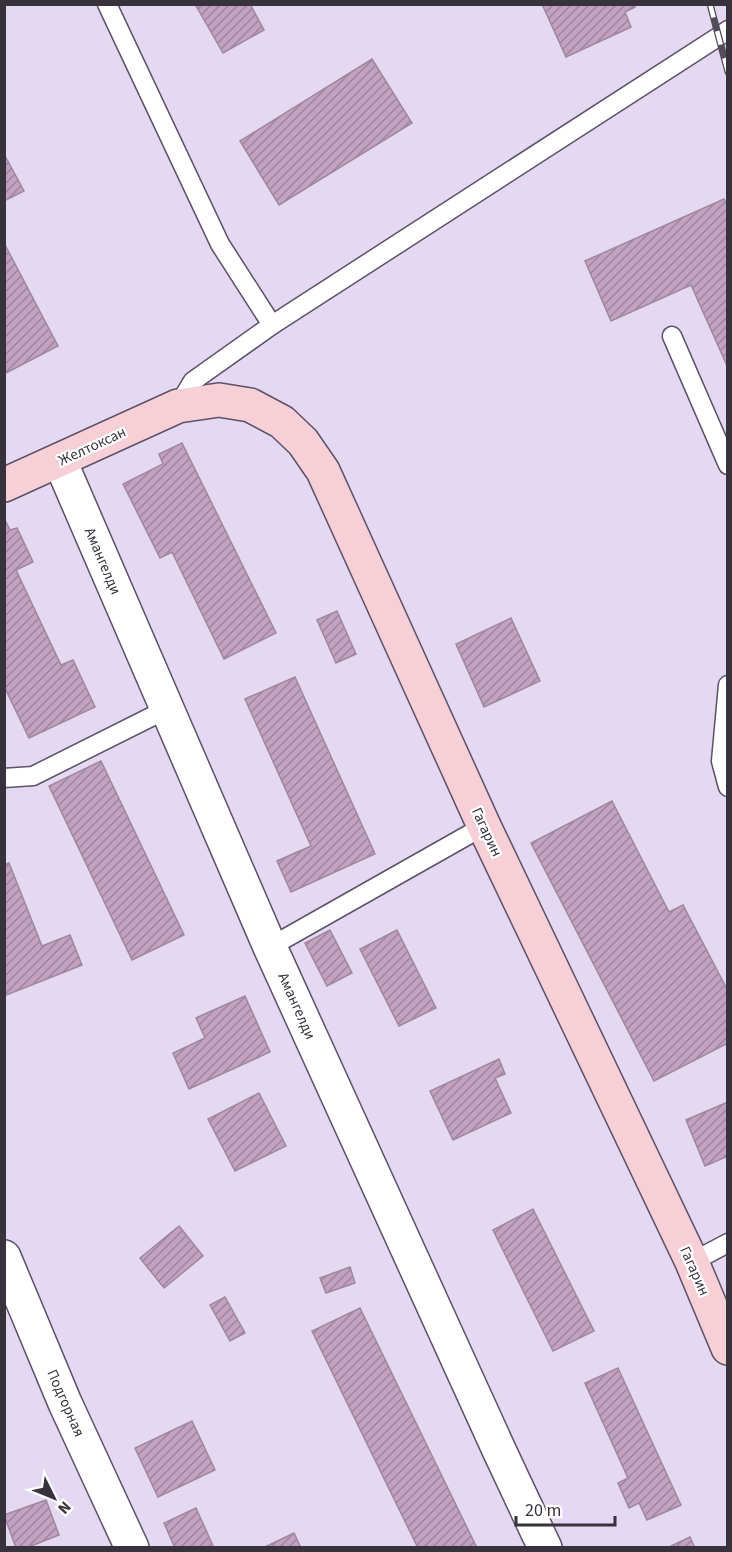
<svg xmlns="http://www.w3.org/2000/svg" width="732" height="1552" font-family="'Source Sans 3',sans-serif">
<defs>
<pattern id="building-hatch" width="6" height="6" patternUnits="userSpaceOnUse" patternTransform="scale(1.5)"><rect width="6" height="6" fill="#c3a1c3"/><path d="M-1 1l2-2M0 6l6-6M5 7l2-2" fill="none" stroke="#9f84a0"/></pattern>
</defs>
<rect width="100%" height="100%" fill="#e5d8f3"/>
<g fill="url(#building-hatch)" stroke="#9d889d" stroke-width="1.5">
<path d="M195,4H250L264,30L223,53Z"/>
<path d="M542,4H634L635,7L625,12L631,27L566,57Z"/>
<path d="M372,59L412,123L279,205L240,141Z"/>
<path d="M4,154L24,191L4,201Z"/>
<path d="M724,199L728,208V368L691,285L611,321L585,261Z"/>
<path d="M4,243L58,346L4,374Z"/>
<path d="M182,443L276,633L224,659L172,552L160,558L123,484L163,464L159,454Z"/>
<path d="M4,518L10,530L17,528L33,562L16,570L61,665L73,660L95,707L29,738L4,686Z"/>
<path d="M337,611L356,654L336,663L317,620Z"/>
<path d="M511,618L540,681L484,707L456,644Z"/>
<path d="M295,677L375,854L291,892L277,861L311,846L245,699Z"/>
<path d="M101,761L184,935L132,960L49,786Z"/>
<path d="M612,801L669,912L683,905L728,991V1043L654,1081L531,843Z"/>
<path d="M9,863L42,946L70,935L82,965L4,996V865Z"/>
<path d="M330,930L352,973L327,986L305,943Z"/>
<path d="M397,930L436,1008L399,1026L360,949Z"/>
<path d="M245,996L270,1052L189,1089L173,1053L205,1038L196,1018Z"/>
<path d="M499,1059L505,1074L495,1078L511,1113L453,1140L430,1091Z"/>
<path d="M259,1093L286,1146L235,1171L208,1119Z"/>
<path d="M728,1102V1156L705,1166L686,1120Z"/>
<path d="M533,1209L594,1331L553,1351L493,1230Z"/>
<path d="M179,1226L203,1256L164,1288L140,1258Z"/>
<path d="M350,1267L355,1283L326,1293L320,1278Z"/>
<path d="M225,1297L245,1333L230,1341L210,1305Z"/>
<path d="M360,1308L477,1548H418L312,1331Z"/>
<path d="M618,1368L681,1505L647,1520L639,1503L629,1508L618,1483L628,1478L585,1383Z"/>
<path d="M192,1421L215,1470L158,1497L135,1448Z"/>
<path d="M46,1500L59,1535L26,1548H16L4,1515Z"/>
<path d="M196,1508L214,1548H175L164,1523Z"/>
<path d="M294,1533L301,1548H263Z"/>
<path d="M690,1537L695,1548H667Z"/>
</g>
<g fill="none" stroke-linecap="round" stroke-linejoin="round">
<g stroke="#5d5168" stroke-width="21">
<g id="service">
<path d="M107,4L220,244L272,325L193,381L178,406"/>
<path d="M272,325L718,37L728,30"/>
<path d="M672,336L728,465"/>
<path d="M728,685L721,761L728,787"/>
<path d="M4,778L33,776L167,709"/>
<path d="M270,947L484,826"/>
<path d="M692,1262L728,1243"/>
</g>
</g>
<g stroke="#5d5168" stroke-width="36">
<g id="minor">
<path d="M60,461L270,947L499,1450L545,1548"/>
<path d="M4,1257L65,1403L132,1548"/>
</g>
</g>
<g stroke="#5d5168" stroke-width="36">
<path id="secondary" d="M4,485L178,406L219,400L250,405L282,422L303,442L323,471L484,826L692,1262L728,1348"/>
</g>
<use href="#service" stroke="#fff" stroke-width="18"/>
<use href="#minor" stroke="#fff" stroke-width="33"/>
<use href="#secondary" stroke="#f6d0d6" stroke-width="33"/>
<g stroke="#534d5a" stroke-width="7">
<path id="rail" d="M710,4L728,72"/>
</g>
<use href="#rail" stroke="#fff" stroke-width="4.5" stroke-dasharray="14" stroke-linecap="butt"/>
</g>
<g text-anchor="middle" stroke-width="4.5" stroke-linejoin="round" paint-order="stroke">
<g font-size="15" fill="#37323c" stroke="#fff">
<text transform="translate(92 446) rotate(-25)" y="5">Желтоксан</text>
<text transform="translate(103 561) rotate(67)" y="5">Амангелди</text>
<text transform="translate(487 832) rotate(65)" y="5">Гагарин</text>
<text transform="translate(297 1006) rotate(66)" y="5">Амангелди</text>
<text transform="translate(695 1271) rotate(66)" y="5">Гагарин</text>
<text transform="translate(66 1403) rotate(66)" y="5">Подгорная</text>
</g>
</g>
<rect width="732" height="1552" fill="none" stroke="#37323c" stroke-width="12"/>
<g transform="translate(54 1498) rotate(133)" stroke="#ffffff" stroke-width="4.5" paint-order="stroke">
<path d="M0-4.5L10 22L0 15L-10 22Z" fill="#37323c"/>
<text y="-9" font-size="16" font-weight="bold" text-anchor="middle" fill="#37323c">N</text>
</g>
<path d="M516 1516v9h99v-9" fill="none" stroke="#37323c" stroke-width="3"/>
<text x="525" y="1516" font-size="18" fill="#37323c" stroke="#ffffff" stroke-width="4.5" paint-order="stroke">20 m</text>
</svg>
